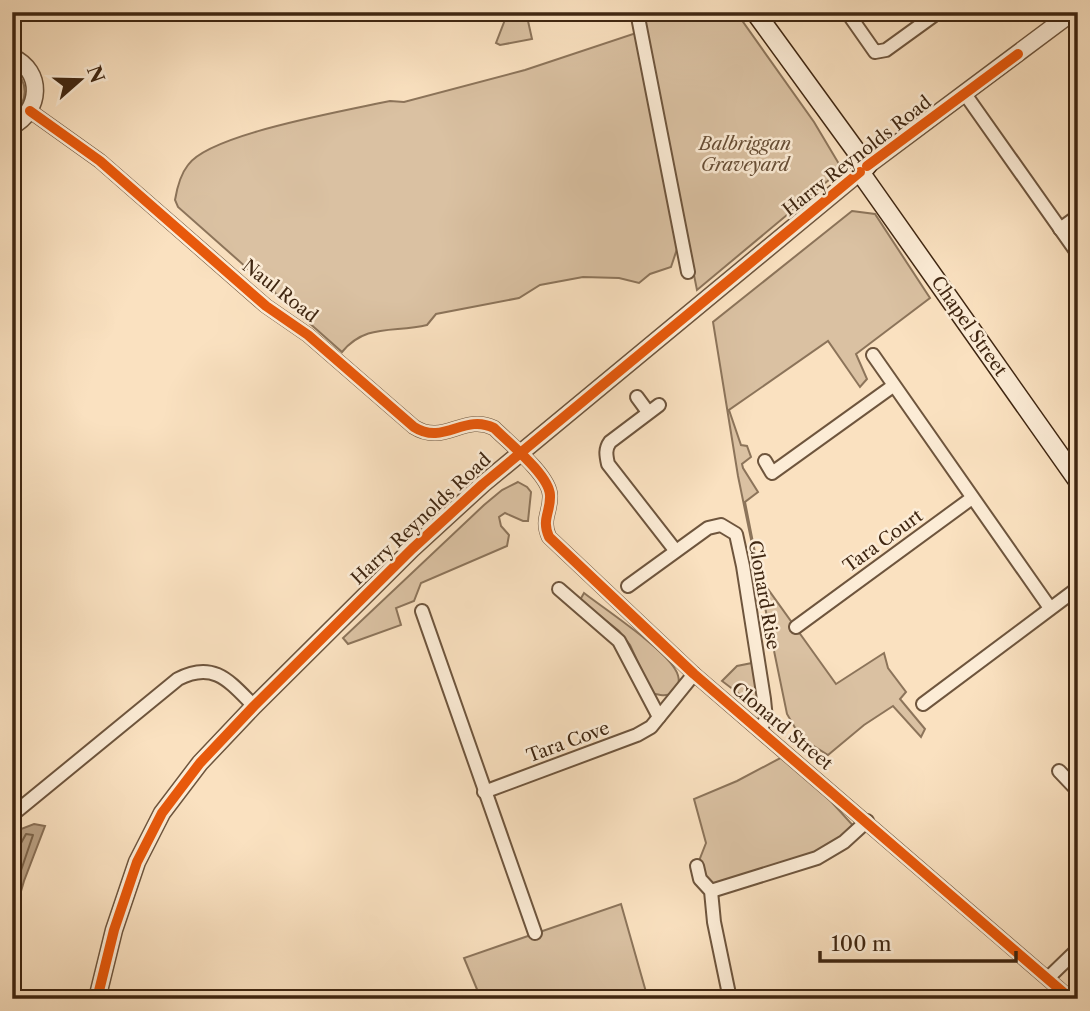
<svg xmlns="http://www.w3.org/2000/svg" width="1090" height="1011" font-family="'Libre Caslon Text',serif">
<rect width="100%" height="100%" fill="#fae1c0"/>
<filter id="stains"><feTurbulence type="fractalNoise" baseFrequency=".00286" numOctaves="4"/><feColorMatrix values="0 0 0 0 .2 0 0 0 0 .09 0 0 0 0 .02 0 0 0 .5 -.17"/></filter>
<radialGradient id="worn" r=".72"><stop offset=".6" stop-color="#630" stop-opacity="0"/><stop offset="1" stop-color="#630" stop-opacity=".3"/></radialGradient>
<g fill="#dac1a2" stroke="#8c745a" stroke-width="2">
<path d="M508,12H526L532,39L500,45L496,43Z"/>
<path d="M641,12H736L814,122L842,169L697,290Z"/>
<path d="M636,33L677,239V249L671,267L650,274L639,283L619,278L583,277L540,285L519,298L436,314L427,325C394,333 366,323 342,352L178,207L175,200C177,188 180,175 188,165C209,135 335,113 375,104L390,101L404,102L525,70Z"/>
<path d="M12,69C29,81 29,102 12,114Z"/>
<path d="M852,211L875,214L930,298L856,354L867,379L860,387L828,341L729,410L741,445L747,446L751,457L742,464L743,468L758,492L745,502L760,578L836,684L884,653L888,668L906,692L900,699L925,729L921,737L893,706L864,725L828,755L801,738L787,714L738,476L713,322Z"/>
<path d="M518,482L527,487L531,492L528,521H523L505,513L499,517L501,526L509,535L507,546L421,583L414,601L396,608L401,625L348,644L343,638L484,505L502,490Z"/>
<path d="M584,593C606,610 662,647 675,669C680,677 681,687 672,693C666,697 659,695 652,693L630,645L619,631L580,600Z"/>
<path d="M752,663L759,702V705L755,706L722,681L737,666Z"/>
<path d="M788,754L857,830L844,842L711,891L697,866L706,843L694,799L737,781Z"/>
<path d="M621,904L648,999H481L464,958Z"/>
</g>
<path fill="#baa184" stroke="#897056" stroke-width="2" d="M34,824L45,826L24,881L12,922V868L15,857L13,844L21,829Z"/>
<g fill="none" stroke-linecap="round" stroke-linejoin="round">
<path stroke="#7c644a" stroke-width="2" d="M12,847L20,845L26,834L33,835L12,897"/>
<g stroke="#6e553d" stroke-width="16">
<g id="minor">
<path d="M637,12L688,272"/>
<path d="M847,12L875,52L886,50L933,16"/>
<path d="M965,94L1078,254"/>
<path d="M30,111L100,161L266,306L308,335L414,427C444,446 464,413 494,428C509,443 549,475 550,495C551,512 541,519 549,537L694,674L1071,999"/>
<path d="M1060,229L1078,216"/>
<path d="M873,355L1050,608"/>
<path d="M637,397L648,412"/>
<path d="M659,405L610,442C605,449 606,455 608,464L675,550"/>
<path d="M765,461L772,473L893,386"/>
<path d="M628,586L708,528L721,525L736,534L743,566L764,699L766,719L760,730"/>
<path d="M559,589L619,641L659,717"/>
<path d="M422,611L535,933"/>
<path d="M796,627L972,498"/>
<path d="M923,704L1078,588"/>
<path d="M1059,771L1078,791"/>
<path d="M484,792L637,735L651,727L694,674"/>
<path d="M12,815L178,679C214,660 230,682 254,706"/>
<path d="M697,866L700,879L711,891L714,922L730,999"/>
<path d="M711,891L817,858L844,842L867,821"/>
<path d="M1048,978L1078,949"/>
<path d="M819,999H832"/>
</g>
</g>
<g stroke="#6e553d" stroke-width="19">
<g id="tertiary">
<path d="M12,24L14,12"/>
<path d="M12,57C44,71 41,111 12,126"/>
<path d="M867,166L1073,12"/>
<path d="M97,999L114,930L137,862L162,813L200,763L254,706L412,549L483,484L860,172"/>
</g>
</g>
<g stroke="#3f2611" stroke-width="21">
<path id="secondary" d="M755,12L867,166L860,172L1078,481"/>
</g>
<use href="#minor" stroke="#fcecd6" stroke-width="12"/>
<use href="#tertiary" stroke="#fcecd6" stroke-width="16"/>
<use href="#secondary" stroke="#fcecd6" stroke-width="18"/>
<g stroke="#fcecd6" stroke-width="15">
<g id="cycleway">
<path d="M30,111L100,161L266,306L308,335L414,427C444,446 464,413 494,428C509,443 549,475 550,495C551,512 541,519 549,537L694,674L1071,999"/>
<path d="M867,166L1018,54"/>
<path d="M97,999L114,930L137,862L162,813L200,763L254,706L412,549L483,484L860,172"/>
</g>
</g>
<use href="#cycleway" stroke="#e8590c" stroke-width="10"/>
</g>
<g text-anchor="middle" stroke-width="5" stroke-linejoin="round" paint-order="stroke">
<g font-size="18" font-style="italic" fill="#664d35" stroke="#fcecd6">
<text x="745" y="150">Balbriggan<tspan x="745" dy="21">Graveyard</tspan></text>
</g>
<g font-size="18" fill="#3f2611" stroke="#fcecd6">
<text transform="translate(857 156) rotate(-38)" y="6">Harry Reynolds Road</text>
<text transform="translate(280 291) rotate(38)" y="6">Naul Road</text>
<text transform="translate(969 326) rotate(55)" y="6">Chapel Street</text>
<text transform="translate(421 519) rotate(-43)" y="6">Harry Reynolds Road</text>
<text transform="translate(883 541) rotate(-36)" y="6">Tara Court</text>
<text transform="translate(764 595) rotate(80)" y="6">Clonard Rise</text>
<text transform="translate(782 726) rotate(40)" y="6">Clonard Street</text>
<text transform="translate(568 742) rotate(-20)" y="6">Tara Cove</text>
</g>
</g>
<rect width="1090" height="1011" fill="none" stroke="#fae1c0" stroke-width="42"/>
<rect x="14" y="14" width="1062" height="983" fill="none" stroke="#3f2611" stroke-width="3.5"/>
<rect x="21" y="21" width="1048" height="969" fill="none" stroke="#3f2611" stroke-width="2"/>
<g transform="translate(80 80) rotate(70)" stroke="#fcecd6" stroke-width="5" paint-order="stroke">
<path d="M0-5L12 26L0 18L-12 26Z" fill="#3f2611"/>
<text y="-10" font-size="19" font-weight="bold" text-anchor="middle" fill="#3f2611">N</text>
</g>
<path d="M820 951v10h196v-10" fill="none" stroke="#3f2611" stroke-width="3.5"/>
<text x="831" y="951" font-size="21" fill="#3f2611" stroke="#fcecd6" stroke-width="5" paint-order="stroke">100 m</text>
<rect width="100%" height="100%" filter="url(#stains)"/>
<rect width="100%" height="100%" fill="url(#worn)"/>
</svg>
